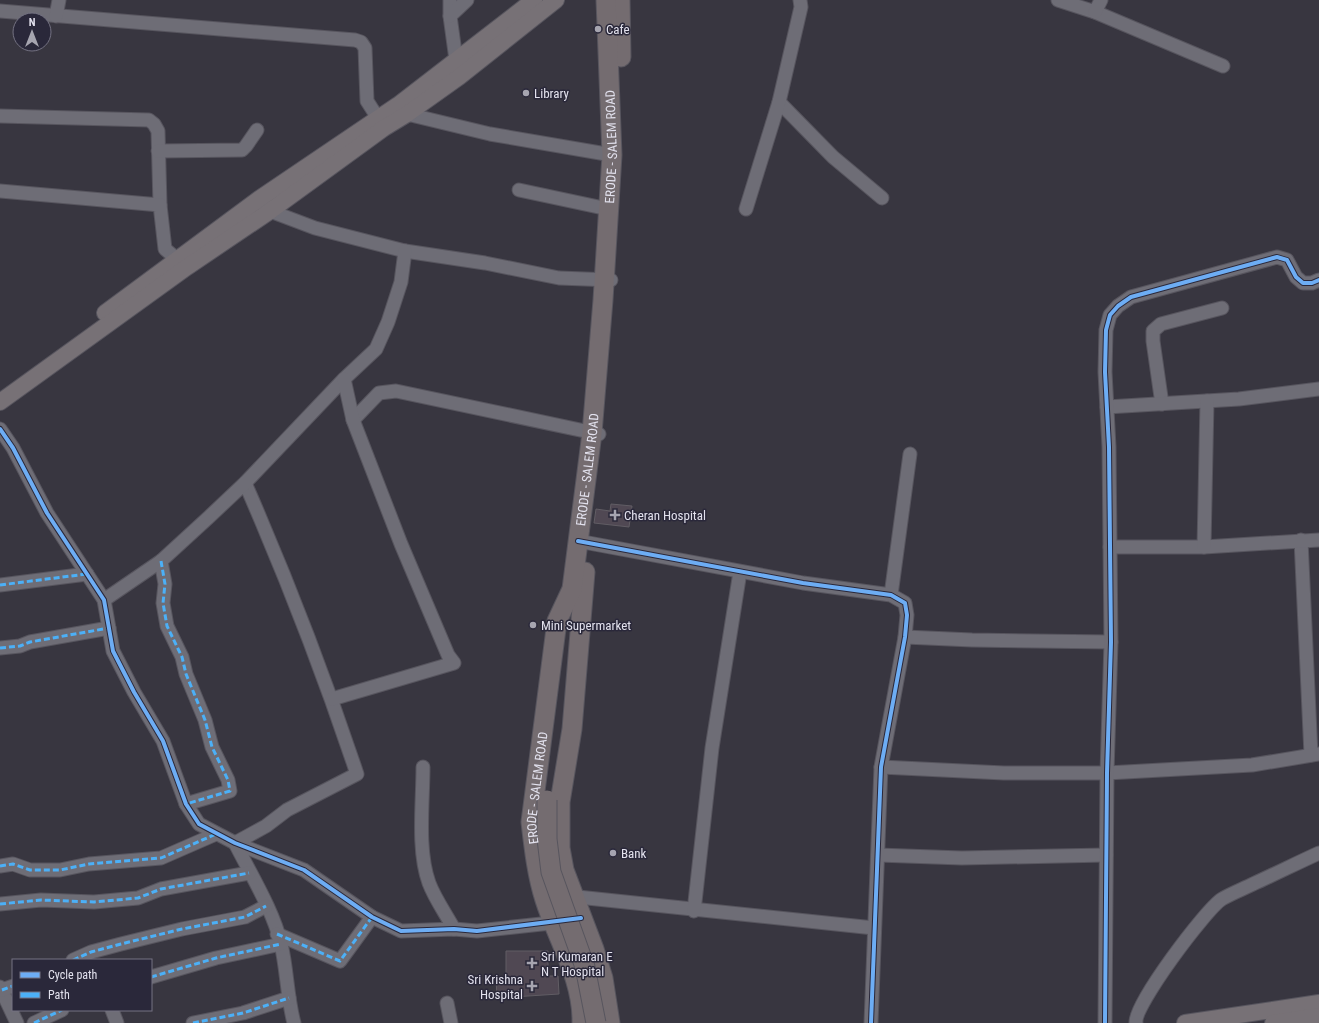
<svg xmlns="http://www.w3.org/2000/svg" width="1319" height="1023" font-family="'Roboto Condensed',sans-serif">
<rect width="100%" height="100%" fill="#383640"/>
<g fill="#504853" stroke="#615d64">
<path d="M611,504L632,506L629,527L594,523L596,509L610,511Z"/>
<path d="M506,951H548V976H558L559,994L497,998L496,978H506Z"/>
</g>
<g fill="none" stroke-linecap="round" stroke-linejoin="round">
<g stroke="#57555e" stroke-width="15">
<g id="minor">
<path d="M450,0V16L457,67"/>
<path d="M1058,0L1095,12L1223,66"/>
<path d="M0,11L355,40L361,42L365,48L367,101L383,126"/>
<path d="M1095,12L1101,0"/>
<path d="M56,16L59,0"/>
<path d="M450,16L467,0"/>
<path d="M779,102L833,157L882,198"/>
<path d="M407,114L490,134L612,155"/>
<path d="M0,116L149,120L154,124L158,131L160,205"/>
<path d="M158,151L242,150L246,146L257,130"/>
<path d="M519,190L608,209"/>
<path d="M0,191L160,205L165,249L184,265"/>
<path d="M264,205L270,211L315,228L405,251L485,263L559,278L611,280"/>
<path d="M746,209L779,102L801,7L800,0"/>
<path d="M1162,404L1153,341V331L1161,324L1222,308"/>
<path d="M1107,407L1239,399L1319,389"/>
<path d="M353,420L379,393L396,391L599,434"/>
<path d="M0,429L13,448L47,513L104,600L113,651L134,692L163,741L186,804L199,824L235,843L304,870L372,917L401,931L454,929L477,931L560,922"/>
<path d="M245,483C287,579 324,675 357,774L287,810L266,826L235,843C250,873 274,912 281,944C287,969 287,997 294,1023"/>
<path d="M1301,540L1311,755"/>
<path d="M578,541L803,583L891,595L905,603L907,615L905,637L881,767L871,1023"/>
<path d="M1110,547H1204L1319,540"/>
<path d="M1204,547L1207,401"/>
<path d="M161,561L165,584L163,603L167,626L182,657L186,674L205,720L212,747L228,780L230,791L186,804"/>
<path d="M0,585L87,574"/>
<path d="M891,595L910,454"/>
<path d="M104,600L161,561L209,517L245,483L344,379L376,349L388,322L401,282L405,251"/>
<path d="M905,637L972,640L1111,642"/>
<path d="M0,648L20,646L30,642L109,628"/>
<path d="M332,699L454,663L448,655L401,544L353,420L344,379"/>
<path d="M423,767C423,803 417,850 429,883C435,899 446,914 454,929"/>
<path d="M881,767L1004,773H1107L1252,765L1319,754"/>
<path d="M878,855L962,858L1106,855"/>
<path d="M0,866L13,864L30,870H60L89,864L161,858L216,834"/>
<path d="M568,896L874,928"/>
<path d="M0,904L41,900L94,902L138,898L161,889L249,873"/>
<path d="M694,911L712,748L740,572"/>
<path d="M277,934L340,961L372,917"/>
<path d="M73,960L91,952L121,944L182,929L245,917L266,906"/>
<path d="M151,977L216,958L281,944"/>
<path d="M0,987L17,1023"/>
<path d="M2,990L13,986"/>
<path d="M447,1003L451,1023"/>
<path d="M112,1010L117,1023"/>
<path d="M34,1023L62,1010"/>
<path d="M193,1023L243,1013L289,998"/>
<path d="M1105,1023L1107,773L1111,642L1109,447L1105,372L1106,330L1110,315L1118,306L1131,297L1277,257L1287,260L1296,277L1303,283H1312L1319,280"/>
<path d="M1136,1023C1133,1006 1206,909 1222,899C1232,893 1243,889 1253,884C1275,874 1297,863 1319,853"/>
</g>
</g>
<g stroke="#57555e" stroke-width="18">
<g id="major">
<path d="M105,313L259,199L398,105L534,0"/>
<path d="M0,402L187,267L270,211L384,128L407,114L459,77L556,0"/>
<path d="M1185,1023L1319,1003"/>
<path d="M1273,1023L1319,1016"/>
</g>
</g>
<g stroke="#57555e" stroke-width="21">
<g id="highway">
<path d="M620,0L621,57"/>
<path d="M585,572L572,729L560,802V848L564,870L594,949L603,978L610,1023"/>
<path id="s1" d="M582,1023C583,979 558,941 545,900C537,875 534,848 531,822L557,621L572,589L592,433L603,300L612,155L606,0"/>
</g>
</g>
<use href="#minor" stroke="#6e6d76" stroke-width="13"/>
<use href="#major" stroke="#777176" stroke-width="16"/>
<use href="#highway" stroke="#746c70" stroke-width="19"/>
<g stroke="#57555e" stroke-width="21" stroke-linecap="butt">
<path id="highway-bridge" d="M547,800V839L551,872L585,967L596,1023"/>
</g>
<use href="#highway-bridge" stroke="#746c70" stroke-width="19"/>
<g stroke="#4cb0f7" stroke-width="3" stroke-dasharray="6 3" stroke-linecap="butt">
<path d="M161,561L165,584L163,603L167,626L182,657L186,674L205,720L212,747L228,780L230,791L186,804"/>
<path d="M0,585L87,574"/>
<path d="M0,648L20,646L30,642L109,628"/>
<path d="M0,866L13,864L30,870H60L89,864L161,858L216,834"/>
<path d="M0,904L41,900L94,902L138,898L161,889L249,873"/>
<path d="M277,934L340,961L372,917"/>
<path d="M73,960L91,952L121,944L182,929L245,917L266,906"/>
<path d="M151,977L216,958L281,944"/>
<path d="M2,990L13,986"/>
<path d="M34,1023L62,1010"/>
<path d="M193,1023L243,1013L289,998"/>
</g>
<g stroke="#2a283a" stroke-width="6">
<g id="cycleway">
<path d="M0,429L13,448L47,513L104,600L113,651L134,692L163,741L186,804L199,824L235,843L304,870L372,917L401,931L454,929L477,931L581,918"/>
<path d="M578,541L803,583L891,595L905,603L907,615L905,637L881,767L871,1023"/>
<path d="M1105,1023L1107,773L1111,642L1109,447L1105,372L1106,330L1110,315L1118,306L1131,297L1277,257L1287,260L1296,277L1303,283H1312L1319,280"/>
</g>
</g>
<use href="#cycleway" stroke="#6dadf4" stroke-width="4"/>
</g>
<g fill="#a6a5b0" stroke="#2a283a" stroke-width="1.5">
<circle cx="598" cy="29" r="4"/>
<circle cx="526" cy="93" r="4"/>
<path d="M613 509h4v4h4v4h-4v4h-4v-4h-4v-4h4z"/>
<circle cx="533" cy="625" r="4"/>
<circle cx="613" cy="853" r="4"/>
<path d="M530 957h4v4h4v4h-4v4h-4v-4h-4v-4h4z"/>
<path d="M530 980h4v4h4v4h-4v4h-4v-4h-4v-4h4z"/>
</g>
<g text-anchor="middle" stroke-width="3" stroke-linejoin="round" paint-order="stroke">
<g font-size="13" fill="#e2e1ed" stroke="#2a283a" text-anchor="start">
<text x="606" y="34">Cafe</text>
<text x="534" y="98">Library</text>
<text x="624" y="520">Cheran Hospital</text>
<text x="541" y="630">Mini Supermarket</text>
<text x="621" y="858">Bank</text>
<text x="541" y="961">Sri Kumaran E<tspan x="541" dy="15">N T Hospital</tspan></text>
<text x="523" y="984" text-anchor="end">Sri Krishna<tspan x="523" dy="15">Hospital</tspan></text>
</g>
<g font-size="13" fill="#e2e1ed" stroke="#2a283a">
<text dy="5" stroke="none"><textPath href="#s1" startOffset="891">ERODE - SALEM ROAD</textPath></text>
<text dy="5" stroke="none"><textPath href="#s1" startOffset="567">ERODE - SALEM ROAD</textPath></text>
<text dy="5" stroke="none"><textPath href="#s1" startOffset="243">ERODE - SALEM ROAD</textPath></text>
</g>
</g>
<rect x="12" y="959" width="140" height="52" fill="#2a283a" stroke="#747282"/>
<rect x="20" y="972" width="20" height="6" fill="#6dadf4" stroke="#747282"/>
<text x="48" y="979" font-size="12" fill="#e2e1ed">Cycle path</text>
<rect x="20" y="992" width="20" height="6" fill="#4cb0f7" stroke="#747282"/>
<text x="48" y="999" font-size="12" fill="#e2e1ed">Path</text>
<g transform="translate(32 32)"><circle r="19" fill="#2a283a" stroke="#747282"/>
<path d="M0-3L7 15L0 10L-7 15Z" fill="#a6a5b0"/>
<text y="-6" font-size="11" font-weight="bold" text-anchor="middle" fill="#e2e1ed">N</text>
</g>
</svg>
